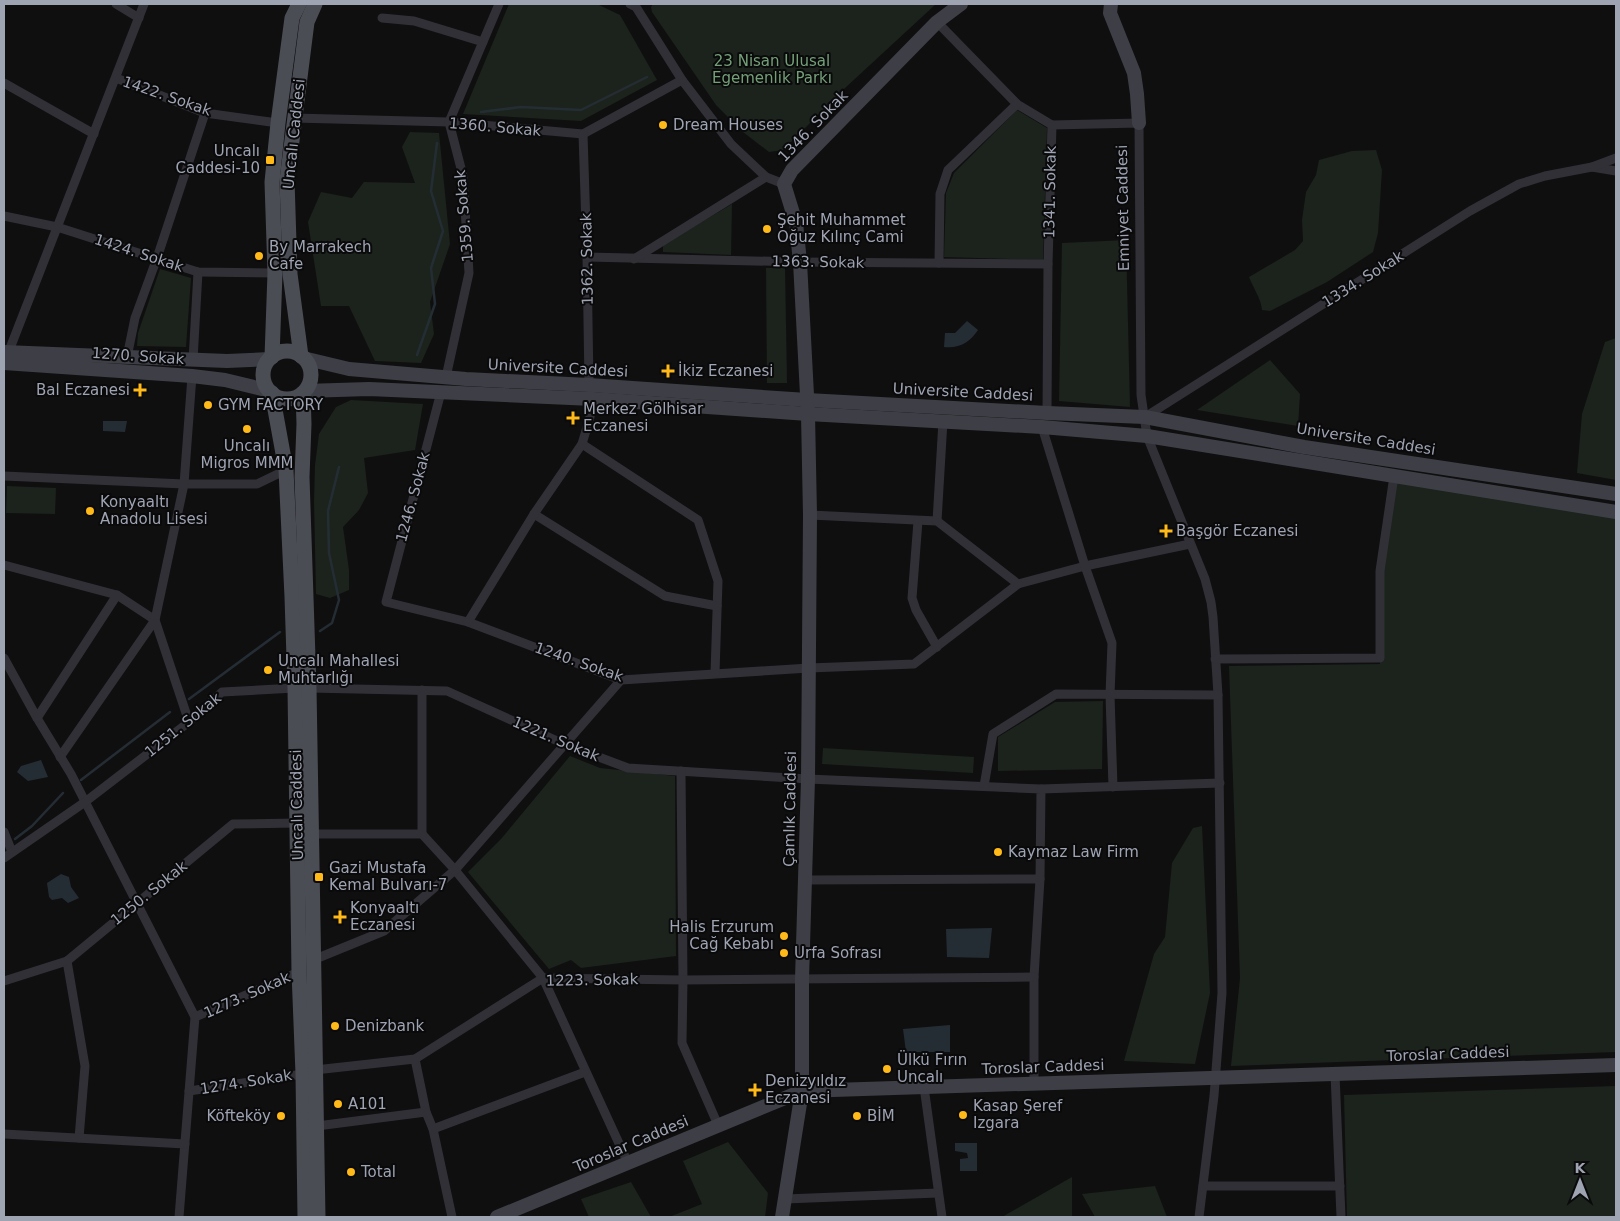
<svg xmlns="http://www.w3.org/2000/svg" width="1620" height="1221" font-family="'DejaVu Sans',sans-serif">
<rect width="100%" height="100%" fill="#0f0f10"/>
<g fill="#1b231c">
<path d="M509,4H597L620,15L657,80L581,121L463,114Z"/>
<path d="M653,4H936L844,89L783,150L769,152L743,132L716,105L652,12L651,7Z"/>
<path d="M1017,110L1047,128L1043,260L944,257L946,193L954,173Z"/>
<path d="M410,132L439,133L450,244L430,302L434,334L421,363L375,361L349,306H321L308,222L321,192L352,198L364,182L415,183L402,147Z"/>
<path d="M1376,150L1382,170L1378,233L1373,252L1327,282L1270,311L1262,310C1261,298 1253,288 1249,277L1295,250L1303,241L1302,220L1306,192L1316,175L1319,160L1352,151Z"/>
<path d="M732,204L731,255L663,252V245Z"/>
<path d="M1126,240L1130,407L1059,401L1062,243Z"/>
<path d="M766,268H785L787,383H767Z"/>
<path d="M160,269L191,278L186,347L137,346L138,333Z"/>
<path d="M1616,338V480L1577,473L1582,414L1605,342Z"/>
<path d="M1270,360L1300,394L1298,426L1197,410Z"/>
<path d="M351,400L423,404L415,450L364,458L368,493L359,510L343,527L349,570V590L330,598L316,594L314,501L315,465L319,434L336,407Z"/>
<path d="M1394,476L1616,512V1052L1231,1066L1240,978L1229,666L1380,664V571Z"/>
<path d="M7,486L56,488L55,514L6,513Z"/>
<path d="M1103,701L1102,769L998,771V737L1055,702Z"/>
<path d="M823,748L974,757L973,773L822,764Z"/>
<path d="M570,756L600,768L675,776L676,956L581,968L571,960L549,969L468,872L501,839Z"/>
<path d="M1202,826L1210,993L1195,1064L1124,1061L1154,954L1165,937L1172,863L1193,828Z"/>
<path d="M1616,1086V1217H1347L1344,1095Z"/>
<path d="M728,1142L768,1193L765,1217H669L702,1204L683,1161Z"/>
<path d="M1072,1177V1217H1002Z"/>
<path d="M631,1182L651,1217H589L581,1199Z"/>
<path d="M1155,1186L1167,1217H1095L1082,1194Z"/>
</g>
<g fill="#252d34">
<path d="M967,321L978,330C970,342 959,349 944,347L945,333H955Z"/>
<path d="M103,421H127L125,432L103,431Z"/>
<path d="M41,760L48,777L28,781L17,772L21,766Z"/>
<path d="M61,874L69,877L71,887L79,898L68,903L62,898L52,900L49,897L47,883Z"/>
<path d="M992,928L989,958L947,957L946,929Z"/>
<path d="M950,1025V1052H906L903,1029Z"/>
<path d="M955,1143H977V1171H960V1159L968,1158L967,1153L955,1151Z"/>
</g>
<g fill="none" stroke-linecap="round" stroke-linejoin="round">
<g stroke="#252d34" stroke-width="2.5">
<path d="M481,112L521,107L581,110L647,77"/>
<path d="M417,355L435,304L431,268L443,231L431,191L437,143"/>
<path d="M320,631L332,623L339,600L329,553L328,511L339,467"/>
<path d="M189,699L280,632"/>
<path d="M81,780L170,712"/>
<path d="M15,839L32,826L63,793"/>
</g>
<g stroke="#303036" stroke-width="9">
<path d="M116,4L139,18"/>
<path d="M630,4L636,7L682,80L731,144L766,177L784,184"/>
<path d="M382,18L414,21L483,42"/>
<path d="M937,22L1017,104L1052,125L1048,264L1047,413"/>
<path d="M116,78L205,113L278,123"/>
<path d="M4,83L94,134"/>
<path d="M294,118L449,122L583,134L682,80"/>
<path d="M1052,125L1139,123L1141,395L1147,436L1205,579L1211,602L1213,617L1218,695L1222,993L1214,1096L1199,1217"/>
<path d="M583,134L587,257L589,385"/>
<path d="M1592,167L1616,171"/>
<path d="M4,216L57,227L198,272L275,273"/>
<path d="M587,257L800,262L1048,264"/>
<path d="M634,259L766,177"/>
<path d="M939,263L940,194L948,170L1017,104"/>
<path d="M7,356L144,4"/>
<path d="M127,357L135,318L157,258L205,113"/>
<path d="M193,360L198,272"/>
<path d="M446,377L469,273L463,176L449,122L499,4"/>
<path d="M441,392L386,602L468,622L621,680L809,668L914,664L1018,584L1085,566L1190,544"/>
<path d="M1145,417L1470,211L1519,184L1545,176L1592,167L1616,158"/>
<path d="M1042,427L1085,566L1112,643L1110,695L1113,787"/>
<path d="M582,444L698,520L718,581L715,673"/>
<path d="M4,476L184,484H257L286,470"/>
<path d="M534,514L665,596L717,606"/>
<path d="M810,515L937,521L1018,584"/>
<path d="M918,521L912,598L916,610L937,647"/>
<path d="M937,521L943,421"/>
<path d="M4,565L117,595L155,620L60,757"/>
<path d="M468,622L534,514L582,444L590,417L593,399"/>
<path d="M4,658L37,718L71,774L195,1017L179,1217"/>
<path d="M1215,659L1380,658V571L1394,476"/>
<path d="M309,688L447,691L564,744L628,768L808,779L1041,789L1040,879L1034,977V1084"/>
<path d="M37,718L117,595"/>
<path d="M189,722L155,620L184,484L192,376"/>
<path d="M681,771L683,980L682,1043L718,1125"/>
<path d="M984,786L993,734L1056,694L1218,695"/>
<path d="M1041,789L1220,783"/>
<path d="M4,832L12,852"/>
<path d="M311,834H422L455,870L543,978L628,1163"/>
<path d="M422,834V690"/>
<path d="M4,858L85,802L189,722L222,692L295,688"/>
<path d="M805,880L1040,879"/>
<path d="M313,960L384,931L455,870L621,680"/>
<path d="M67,961L85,1066L79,1138"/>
<path d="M4,981L67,961L233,824L297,823"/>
<path d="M195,1017L299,972"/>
<path d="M415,1059L426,1112L433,1129L452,1217"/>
<path d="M315,1070L415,1059L543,978L683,980L1034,977"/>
<path d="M1335,1074L1341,1217"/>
<path d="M924,1087L942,1217"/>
<path d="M189,1091L303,1074"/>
<path d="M317,1126L426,1112"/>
<path d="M433,1129L585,1072"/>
<path d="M4,1134L185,1144"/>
<path d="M1203,1186H1340"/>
<path d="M785,1199L938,1193"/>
</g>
<g stroke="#3e3f46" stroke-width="14">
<path d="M1111,4L1110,13L1134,73L1137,94L1139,123"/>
<path d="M4,352L227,361L270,359"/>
<path d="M303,358L349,369L466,379L589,385L807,400L1047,413L1145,417L1304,447L1616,494"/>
<path d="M4,363L192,376L225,380L270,391"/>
<path d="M305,391L369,389L593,399L808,414L1042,427L1147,436L1616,512"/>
<path d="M497,1217L802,1091L1616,1065"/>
<path d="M782,1217L802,1091V979L808,779L810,515L808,414L800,262L796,223L784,184L792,170L937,22L961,4"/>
</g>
<g stroke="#4b4d55" stroke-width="15">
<circle cx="287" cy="375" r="24"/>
<path d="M301,356L290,274L287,180L307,22L315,4"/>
<path d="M272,357L275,273L272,182L278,123L292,18L299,4"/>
<path d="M272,393L286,470L292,597L295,688L299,972L303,1074L305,1217"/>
<path d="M303,393L304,424L302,477L309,688L318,1217"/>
</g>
</g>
<g fill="#ffb918" stroke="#0a0a0b" stroke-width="2">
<circle cx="663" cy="125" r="5"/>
<rect x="265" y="155" width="10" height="10" rx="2.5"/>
<circle cx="767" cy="229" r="5"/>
<circle cx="259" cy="256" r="5"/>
<path d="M665.5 363.5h5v5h5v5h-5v5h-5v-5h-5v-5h5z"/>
<path d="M137.5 382.5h5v5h5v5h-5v5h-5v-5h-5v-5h5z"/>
<circle cx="208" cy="405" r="5"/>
<path d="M570.5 410.5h5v5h5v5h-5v5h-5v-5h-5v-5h5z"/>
<circle cx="247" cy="429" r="5"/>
<circle cx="90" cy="511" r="5"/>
<path d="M1163.5 523.5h5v5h5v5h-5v5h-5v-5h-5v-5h5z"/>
<circle cx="268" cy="670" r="5"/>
<circle cx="998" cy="852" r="5"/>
<rect x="314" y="872" width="10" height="10" rx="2.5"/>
<path d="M337.5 909.5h5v5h5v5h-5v5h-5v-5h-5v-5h5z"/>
<circle cx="784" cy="936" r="5"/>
<circle cx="784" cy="953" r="5"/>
<circle cx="335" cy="1026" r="5"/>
<circle cx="887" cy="1069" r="5"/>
<path d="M752.5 1082.5h5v5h5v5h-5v5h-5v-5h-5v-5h5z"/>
<circle cx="338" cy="1104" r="5"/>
<circle cx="963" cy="1115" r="5"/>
<circle cx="281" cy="1116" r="5"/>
<circle cx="857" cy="1116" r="5"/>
<circle cx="351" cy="1172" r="5"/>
</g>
<g text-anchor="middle" stroke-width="4" stroke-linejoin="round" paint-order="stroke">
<g font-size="15" fill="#74a078" stroke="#0a0a0b">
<text x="772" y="66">23 Nisan Ulusal<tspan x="772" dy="17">Egemenlik Parkı</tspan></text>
</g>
<g font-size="15" fill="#9fa4b3" stroke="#0a0a0b">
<text transform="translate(167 96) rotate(19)" y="5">1422. Sokak</text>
<text transform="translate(813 126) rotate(-46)" y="5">1346. Sokak</text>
<text transform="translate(495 127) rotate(5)" y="5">1360. Sokak</text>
<text transform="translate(294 134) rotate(-84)" y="5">Uncalı Caddesi</text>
<text transform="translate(1050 192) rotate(-89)" y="5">1341. Sokak</text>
<text transform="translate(1123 208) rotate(-91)" y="5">Emniyet Caddesi</text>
<text transform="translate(464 216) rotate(-95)" y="5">1359. Sokak</text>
<text transform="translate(139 253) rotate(18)" y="5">1424. Sokak</text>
<text transform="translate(587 259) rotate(-91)" y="5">1362. Sokak</text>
<text transform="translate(818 262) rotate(1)" y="5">1363. Sokak</text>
<text transform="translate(1363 279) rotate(-32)" y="5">1334. Sokak</text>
<text transform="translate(138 356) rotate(4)" y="5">1270. Sokak</text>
<text transform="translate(558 368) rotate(3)" y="5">Universite Caddesi</text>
<text transform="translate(963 392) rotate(3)" y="5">Universite Caddesi</text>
<text transform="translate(1366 439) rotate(9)" y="5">Universite Caddesi</text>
<text transform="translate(413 497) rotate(-75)" y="5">1246. Sokak</text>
<text transform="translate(579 662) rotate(19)" y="5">1240. Sokak</text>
<text transform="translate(183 725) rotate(-39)" y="5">1251. Sokak</text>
<text transform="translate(556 739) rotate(23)" y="5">1221. Sokak</text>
<text transform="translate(297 805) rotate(-91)" y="5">Uncalı Caddesi</text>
<text transform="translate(790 809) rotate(-89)" y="5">Çamlık Caddesi</text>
<text transform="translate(149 893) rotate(-39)" y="5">1250. Sokak</text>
<text transform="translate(592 980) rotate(-1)" y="5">1223. Sokak</text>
<text transform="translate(247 995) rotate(-24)" y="5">1273. Sokak</text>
<text transform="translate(1448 1054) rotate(-2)" y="5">Toroslar Caddesi</text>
<text transform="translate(1043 1067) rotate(-2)" y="5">Toroslar Caddesi</text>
<text transform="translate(246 1082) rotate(-9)" y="5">1274. Sokak</text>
<text transform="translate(631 1144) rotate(-23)" y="5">Toroslar Caddesi</text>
</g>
<g font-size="15" fill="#9fa4b3" stroke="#0a0a0b" text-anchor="start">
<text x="673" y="130">Dream Houses</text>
<text x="260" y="156" text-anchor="end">Uncalı<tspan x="260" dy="17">Caddesi-10</tspan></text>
<text x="777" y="225">Şehit Muhammet<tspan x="777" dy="17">Oğuz Kılınç Cami</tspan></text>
<text x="269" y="252">By Marrakech<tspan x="269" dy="17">Cafe</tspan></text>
<text x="678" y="376">İkiz Eczanesi</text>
<text x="130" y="395" text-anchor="end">Bal Eczanesi</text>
<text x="218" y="410">GYM FACTORY</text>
<text x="583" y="414">Merkez Gölhisar<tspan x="583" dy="17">Eczanesi</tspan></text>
<text x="247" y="451" text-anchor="middle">Uncalı<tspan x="247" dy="17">Migros MMM</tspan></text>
<text x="100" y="507">Konyaaltı<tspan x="100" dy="17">Anadolu Lisesi</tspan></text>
<text x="1176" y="536">Başgör Eczanesi</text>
<text x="278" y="666">Uncalı Mahallesi<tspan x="278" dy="17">Muhtarlığı</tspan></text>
<text x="1008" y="857">Kaymaz Law Firm</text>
<text x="329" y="873">Gazi Mustafa<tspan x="329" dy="17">Kemal Bulvarı-7</tspan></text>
<text x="350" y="913">Konyaaltı<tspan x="350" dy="17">Eczanesi</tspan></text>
<text x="774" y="932" text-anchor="end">Halis Erzurum<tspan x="774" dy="17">Cağ Kebabı</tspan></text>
<text x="794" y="958">Urfa Sofrası</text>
<text x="345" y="1031">Denizbank</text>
<text x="897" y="1065">Ülkü Fırın<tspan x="897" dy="17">Uncalı</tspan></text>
<text x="765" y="1086">Denizyıldız<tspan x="765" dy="17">Eczanesi</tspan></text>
<text x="348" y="1109">A101</text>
<text x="973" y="1111">Kasap Şeref<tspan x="973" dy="17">Izgara</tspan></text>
<text x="271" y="1121" text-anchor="end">Köfteköy</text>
<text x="867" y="1121">BİM</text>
<text x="361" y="1177">Total</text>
</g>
</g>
<rect width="1620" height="1221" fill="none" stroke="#9fa4b3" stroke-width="10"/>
<g transform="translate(1580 1181)" stroke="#0a0a0b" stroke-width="4" paint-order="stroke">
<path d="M0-4L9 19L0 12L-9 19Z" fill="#9fa4b3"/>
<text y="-8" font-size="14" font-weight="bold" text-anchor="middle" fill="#9fa4b3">K</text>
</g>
</svg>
